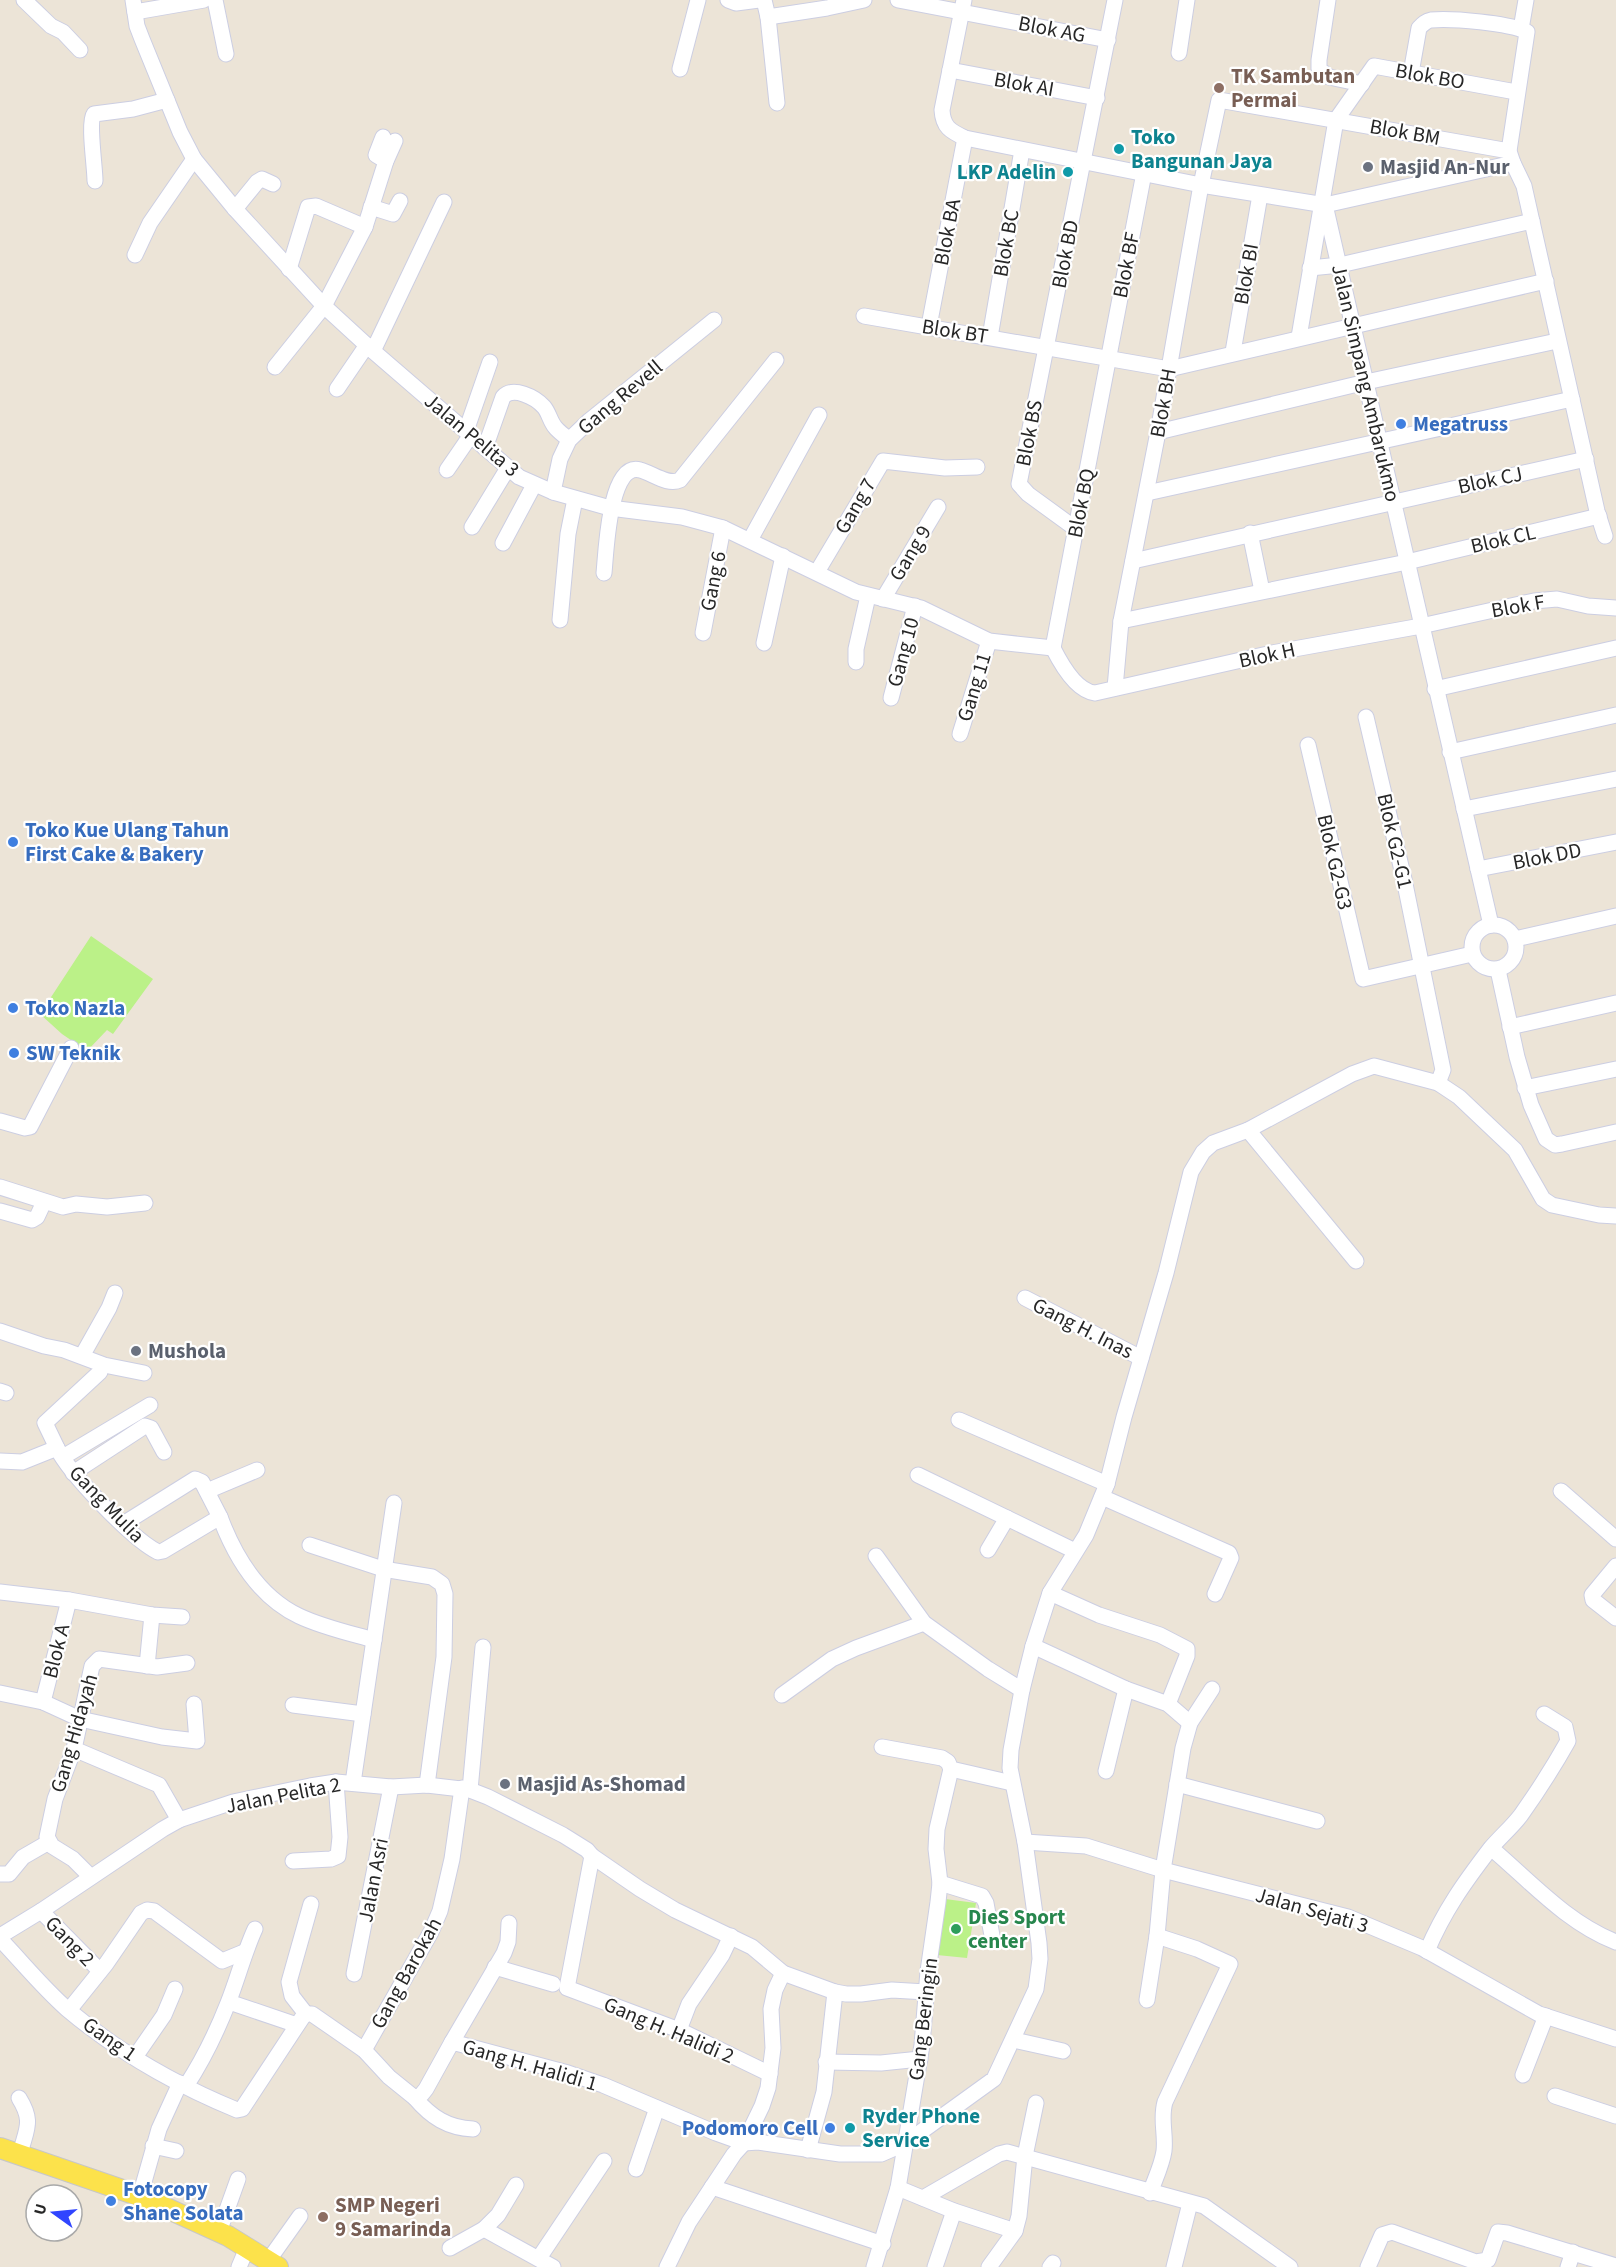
<svg xmlns="http://www.w3.org/2000/svg" width="1616" height="2267" font-family="'Source Sans 3',sans-serif">
<rect width="100%" height="100%" fill="#ece4d7"/>
<g fill="#bbf188">
<path d="M91,936L153,979L113,1034L107,1030L87,1051L62,1034L40,1014Z"/>
<path d="M945,1899L976,1903L967,1958L937,1955Z"/>
</g>
<g fill="none" stroke-linecap="round" stroke-linejoin="round">
<g stroke="#cccee2" stroke-width="17">
<g id="minor">
<path d="M24,0L51,26L63,32L80,50"/>
<path d="M133,0L137,26L142,39L180,132L194,159L235,209L324,306L373,351L519,477L553,492L610,508L682,517L723,528L856,592L921,608L989,641L1053,648"/>
<path d="M215,0L226,54"/>
<path d="M728,0L736,3L759,0"/>
<path d="M764,0L768,17L777,103"/>
<path d="M898,0L1108,40"/>
<path d="M964,0L942,110C943,127 950,131 965,138L1201,185L1325,205L1513,163"/>
<path d="M1328,0L1319,60V69L1329,77L1362,84"/>
<path d="M135,12L204,0"/>
<path d="M768,17L827,8L864,0"/>
<path d="M1521,29L1526,0"/>
<path d="M1179,53L1187,0"/>
<path d="M680,69L698,0"/>
<path d="M950,70L1097,98"/>
<path d="M1411,73L1419,28C1423,24 1426,21 1431,20C1451,18 1510,23 1527,32L1509,151L1513,163L1524,186L1597,511L1605,536"/>
<path d="M383,137L376,155L386,161"/>
<path d="M95,181C95,167 88,122 94,114L133,109L167,100"/>
<path d="M1325,205L1491,925"/>
<path d="M371,207L393,214L400,201"/>
<path d="M235,209L257,182L262,179L273,184"/>
<path d="M135,255L150,223L194,159"/>
<path d="M1310,268L1340,265L1532,221"/>
<path d="M289,269L308,207L316,206L365,227"/>
<path d="M864,316L1169,369L1546,281"/>
<path d="M929,326L965,138"/>
<path d="M990,337L1022,150"/>
<path d="M1299,337L1336,120L1374,66L1516,92"/>
<path d="M373,351L444,202"/>
<path d="M1233,352L1260,195"/>
<path d="M275,367L324,306L365,227L386,161L395,141"/>
<path d="M337,389L367,345"/>
<path d="M466,431L490,362"/>
<path d="M1158,432L1366,382L1557,341"/>
<path d="M485,448L503,397C513,386 535,397 544,407C549,413 550,421 555,427C559,432 565,436 569,440"/>
<path d="M447,470L471,435"/>
<path d="M553,492L560,459L569,440L590,420L714,320"/>
<path d="M1147,493L1572,399"/>
<path d="M472,527L508,468"/>
<path d="M1076,529L1028,494L1019,484L1115,0"/>
<path d="M1250,533L1262,591"/>
<path d="M750,540L819,415"/>
<path d="M503,543L534,485"/>
<path d="M1133,561L1586,459"/>
<path d="M817,572L883,461L945,468L977,467"/>
<path d="M604,573C606,554 609,461 640,470C652,473 668,486 680,480L776,360"/>
<path d="M883,599L938,507"/>
<path d="M560,620L568,534L575,499"/>
<path d="M1121,621L1407,562L1599,516"/>
<path d="M703,633L723,528"/>
<path d="M764,643L783,556"/>
<path d="M1053,648C1061,664 1076,691 1095,693L1272,653L1421,626L1534,601L1557,599L1588,606L1616,608"/>
<path d="M1053,648L1144,173"/>
<path d="M856,662V649L868,596"/>
<path d="M1115,688L1121,621L1158,432L1201,185L1219,100L1509,151"/>
<path d="M1435,689L1616,648"/>
<path d="M891,698L915,606"/>
<path d="M1366,717L1404,879L1443,1070L1438,1083"/>
<path d="M960,734L989,641"/>
<path d="M1308,745L1363,979L1472,954"/>
<path d="M1450,752L1616,715"/>
<path d="M1464,809L1616,779"/>
<path d="M1478,869L1616,842"/>
<circle cx="1494" cy="947" r="22"/>
<path d="M1515,939L1616,916"/>
<path d="M1498,970L1517,1057L1531,1105L1546,1139L1555,1145L1562,1144L1616,1132"/>
<path d="M1510,1027L1616,1003"/>
<path d="M1525,1088L1616,1069"/>
<path d="M0,1121L25,1128L30,1127L71,1048"/>
<path d="M1248,1130L1356,1261"/>
<path d="M0,1187L63,1207L76,1204L107,1207L145,1203"/>
<path d="M0,1211L32,1220L37,1217L44,1202"/>
<path d="M1025,1298L1141,1358"/>
<path d="M0,1331L44,1346L64,1350L104,1365L144,1373"/>
<path d="M82,1356L109,1308L115,1293"/>
<path d="M0,1391L6,1393"/>
<path d="M959,1420L1107,1484"/>
<path d="M57,1448L45,1423L100,1372"/>
<path d="M63,1457L150,1405"/>
<path d="M0,1461L22,1462L57,1448C69,1473 132,1539 158,1552L163,1551L220,1517C235,1557 259,1597 299,1616C322,1627 349,1633 374,1640"/>
<path d="M73,1473L145,1426L151,1428L164,1452"/>
<path d="M918,1475L1075,1551"/>
<path d="M207,1491L257,1470"/>
<path d="M1561,1491L1616,1539"/>
<path d="M1102,1497L1229,1553L1231,1558L1215,1594"/>
<path d="M123,1524L195,1479L202,1482L220,1517"/>
<path d="M310,1545L383,1569L432,1577L442,1584L445,1594L444,1657L427,1785"/>
<path d="M988,1550L1007,1518"/>
<path d="M876,1556L924,1623L988,1669L1022,1690"/>
<path d="M1616,1566L1592,1595L1593,1600L1616,1618"/>
<path d="M0,1592L69,1600L152,1615L182,1617"/>
<path d="M1050,1593L1099,1615L1160,1635L1187,1649V1656L1168,1704"/>
<path d="M1033,1646L1126,1689L1168,1704L1190,1723"/>
<path d="M147,1666L152,1615"/>
<path d="M0,1693L43,1702L80,1719L162,1737L197,1741L194,1704"/>
<path d="M782,1695L832,1659L856,1648L924,1623"/>
<path d="M43,1702L69,1600"/>
<path d="M293,1705L363,1714"/>
<path d="M882,1747L942,1758L948,1762L951,1769L1012,1783"/>
<path d="M74,1749L159,1785L179,1820"/>
<path d="M1106,1771L1126,1689"/>
<path d="M353,1783L394,1503"/>
<path d="M1177,1784L1317,1821"/>
<path d="M470,1790L483,1647"/>
<path d="M1025,1842L1086,1846L1163,1870L1348,1917L1422,1948L1539,2014L1616,2039"/>
<path d="M1491,1848C1530,1881 1567,1923 1616,1942"/>
<path d="M592,1856L640,1889L675,1910L752,1947L783,1973L835,1992L846,1994H861L892,1990L926,1992"/>
<path d="M293,1861L331,1859L338,1856L340,1837L336,1782"/>
<path d="M0,1874H9L23,1857L49,1842"/>
<path d="M91,1877L73,1859L52,1846L47,1837L55,1799L74,1749L92,1666L99,1659L157,1667L187,1663"/>
<path d="M940,1883L982,1896L986,1903L993,1941"/>
<path d="M41,1911L100,1971"/>
<path d="M0,1936L41,1911L163,1829L179,1820L233,1802L310,1786L336,1782L391,1787L427,1785L470,1790L488,1797L563,1835L587,1850L592,1856L567,1988L679,2030L770,2074"/>
<path d="M0,1939C22,1962 43,1988 67,2009C117,2051 176,2085 237,2110L242,2109L302,2018L306,2014H312L364,2050L389,2077L415,2098L422,2094L426,2089L452,2042L568,2073L603,2085L716,2133L744,2143L758,2142L840,2154H881L904,2144L994,2079L1036,1989L1040,1959L1039,1943L1025,1842L1010,1768L1011,1750L1022,1690L1033,1646L1050,1593L1086,1535L1107,1484L1124,1417L1166,1273L1191,1172L1203,1152L1213,1143L1248,1130L1352,1074L1374,1066L1438,1083L1459,1097L1515,1150L1543,1199L1552,1205L1599,1215L1616,1216"/>
<path d="M1427,1951C1444,1911 1464,1883 1490,1849C1500,1837 1512,1827 1521,1815C1538,1791 1554,1766 1568,1741L1565,1727L1544,1714"/>
<path d="M495,1967L553,1984"/>
<path d="M354,1974L391,1787"/>
<path d="M1147,2000L1157,1936L1163,1870L1183,1748L1190,1723L1212,1689"/>
<path d="M229,2002L297,2025"/>
<path d="M69,2010L106,1964L141,1913L147,1910L154,1911L222,1961L244,1952"/>
<path d="M306,2014L292,1996L289,1982L311,1904"/>
<path d="M679,2030L689,2004L722,1955L731,1936"/>
<path d="M1014,2040L1063,2051"/>
<path d="M452,2042L504,1953L508,1942L509,1923"/>
<path d="M364,2050L431,1932L440,1911L452,1859L462,1788"/>
<path d="M135,2057L164,2015L175,1989"/>
<path d="M826,2062L881,2063L920,2059"/>
<path d="M1523,2075L1546,2016"/>
<path d="M186,2086C203,2060 217,2031 228,2003C238,1978 244,1953 255,1929"/>
<path d="M1555,2096L1616,2116"/>
<path d="M19,2098C34,2122 26,2129 20,2154"/>
<path d="M415,2098C431,2117 448,2128 473,2129"/>
<path d="M153,2146L176,2151"/>
<path d="M808,2150L824,2092L835,1992"/>
<path d="M636,2169L657,2108"/>
<path d="M516,2185L498,2215L484,2229L553,2267"/>
<path d="M712,2187L883,2244"/>
<path d="M898,2188L954,2211L1015,2231"/>
<path d="M1150,2193C1155,2179 1162,2165 1164,2151C1166,2133 1160,2119 1165,2102L1230,1964L1197,1949L1157,1936"/>
<path d="M140,2196L159,2129L180,2083"/>
<path d="M923,2198L999,2154L1007,2152L1204,2206L1290,2267"/>
<path d="M219,2232L238,2179"/>
<path d="M450,2248L484,2229"/>
<path d="M539,2258L604,2161"/>
<path d="M268,2261L300,2216"/>
<path d="M239,2267L247,2248"/>
<path d="M667,2267L689,2222L734,2154L744,2143L762,2106L768,2088L773,2048L771,2009L775,1990L783,1973"/>
<path d="M874,2267L898,2188L922,2045L928,1971L938,1902L940,1883L936,1849L937,1829L951,1769"/>
<path d="M935,2267L954,2211"/>
<path d="M989,2267L1015,2231L1019,2216L1025,2156L1036,2103"/>
<path d="M1050,2267L1053,2263"/>
<path d="M1174,2267L1190,2203"/>
<path d="M1368,2267L1382,2235L1392,2232L1476,2262L1488,2260L1498,2232L1507,2233L1616,2266"/>
<path d="M1568,2267L1573,2252"/>
</g>
</g>
<g stroke="#c7c7c7" stroke-width="22">
<path id="major" d="M0,2148L140,2196L228,2236L278,2267"/>
</g>
<use href="#minor" stroke="#fff" stroke-width="15"/>
<use href="#major" stroke="#fce24b" stroke-width="20"/>
</g>
<g fill="#8d6e63" stroke="#fff" stroke-width="2">
<circle cx="1219" cy="88" r="6"/>
<circle cx="323" cy="2217" r="6"/>
</g>
<g fill="#0f9aa8" stroke="#fff" stroke-width="2">
<circle cx="1119" cy="149" r="6"/>
<circle cx="1068" cy="172" r="6"/>
<circle cx="850" cy="2128" r="6"/>
</g>
<g fill="#6b7280" stroke="#fff" stroke-width="2">
<circle cx="1368" cy="167" r="6"/>
<circle cx="136" cy="1351" r="6"/>
<circle cx="505" cy="1784" r="6"/>
</g>
<g fill="#3f7fe0" stroke="#fff" stroke-width="2">
<circle cx="1401" cy="424" r="6"/>
<circle cx="13" cy="842" r="6"/>
<circle cx="13" cy="1008" r="6"/>
<circle cx="14" cy="1053" r="6"/>
<circle cx="830" cy="2128" r="6"/>
<circle cx="111" cy="2201" r="6"/>
</g>
<circle fill="#2e9e5b" stroke="#fff" stroke-width="2" cx="956" cy="1929" r="6"/>
<g text-anchor="middle" stroke-width="4.5" stroke-linejoin="round" paint-order="stroke">
<g font-size="21" fill="#272727" stroke="#fff">
<text transform="translate(1052 29) rotate(11)" y="7">Blok AG</text>
<text transform="translate(1430 76) rotate(10)" y="7">Blok BO</text>
<text transform="translate(1024 84) rotate(10)" y="7">Blok AI</text>
<text transform="translate(1405 132) rotate(10)" y="7">Blok BM</text>
<text transform="translate(947 232) rotate(-79)" y="7">Blok BA</text>
<text transform="translate(1006 243) rotate(-80)" y="7">Blok BC</text>
<text transform="translate(1065 254) rotate(-79)" y="7">Blok BD</text>
<text transform="translate(1126 265) rotate(-79)" y="7">Blok BF</text>
<text transform="translate(1246 274) rotate(-80)" y="7">Blok BI</text>
<text transform="translate(955 331) rotate(9)" y="7">Blok BT</text>
<text transform="translate(1366 383) rotate(77)" y="7">Jalan Simpang Ambarukmo</text>
<text transform="translate(620 397) rotate(-40)" y="7">Gang Revell</text>
<text transform="translate(1163 403) rotate(-80)" y="7">Blok BH</text>
<text transform="translate(1029 433) rotate(-79)" y="7">Blok BS</text>
<text transform="translate(472 435) rotate(40)" y="7">Jalan Pelita 3</text>
<text transform="translate(1490 480) rotate(-12)" y="7">Blok CJ</text>
<text transform="translate(1081 503) rotate(-79)" y="7">Blok BQ</text>
<text transform="translate(855 506) rotate(-60)" y="7">Gang 7</text>
<text transform="translate(1503 539) rotate(-13)" y="7">Blok CL</text>
<text transform="translate(910 553) rotate(-59)" y="7">Gang 9</text>
<text transform="translate(713 581) rotate(-79)" y="7">Gang 6</text>
<text transform="translate(1518 606) rotate(-10)" y="7">Blok F</text>
<text transform="translate(903 652) rotate(-75)" y="7">Gang 10</text>
<text transform="translate(1267 655) rotate(-12)" y="7">Blok H</text>
<text transform="translate(974 687) rotate(-73)" y="7">Gang 11</text>
<text transform="translate(1395 841) rotate(77)" y="7">Blok G2-G1</text>
<text transform="translate(1547 856) rotate(-11)" y="7">Blok DD</text>
<text transform="translate(1335 862) rotate(77)" y="7">Blok G2-G3</text>
<text transform="translate(1083 1328) rotate(27)" y="7">Gang H. Inas</text>
<text transform="translate(107 1504) rotate(46)" y="7">Gang Mulia</text>
<text transform="translate(56 1651) rotate(-76)" y="7">Blok A</text>
<text transform="translate(74 1733) rotate(-74)" y="7">Gang Hidayah</text>
<text transform="translate(283 1795) rotate(-11)" y="7">Jalan Pelita 2</text>
<text transform="translate(373 1880) rotate(-79)" y="7">Jalan Asri</text>
<text transform="translate(1312 1910) rotate(16)" y="7">Jalan Sejati 3</text>
<text transform="translate(70 1941) rotate(46)" y="7">Gang 2</text>
<text transform="translate(406 1973) rotate(-61)" y="7">Gang Barokah</text>
<text transform="translate(923 2019) rotate(-83)" y="7">Gang Beringin</text>
<text transform="translate(669 2030) rotate(23)" y="7">Gang H. Halidi 2</text>
<text transform="translate(110 2039) rotate(35)" y="7">Gang 1</text>
<text transform="translate(530 2065) rotate(16)" y="7">Gang H. Halidi 1</text>
</g>
<g font-size="21" font-weight="bold" fill="#785e54" stroke="#fff" text-anchor="start">
<text x="1231" y="83">TK Sambutan<tspan x="1231" dy="24">Permai</tspan></text>
<text x="335" y="2212">SMP Negeri<tspan x="335" dy="24">9 Samarinda</tspan></text>
</g>
<g font-size="21" font-weight="bold" fill="#0d838f" stroke="#fff" text-anchor="start">
<text x="1131" y="144">Toko<tspan x="1131" dy="24">Bangunan Jaya</tspan></text>
<text x="1056" y="179" text-anchor="end">LKP Adelin</text>
<text x="862" y="2123">Ryder Phone<tspan x="862" dy="24">Service</tspan></text>
</g>
<g font-size="21" font-weight="bold" fill="#5b616d" stroke="#fff" text-anchor="start">
<text x="1380" y="174">Masjid An-Nur</text>
<text x="148" y="1358">Mushola</text>
<text x="517" y="1791">Masjid As-Shomad</text>
</g>
<g font-size="21" font-weight="bold" fill="#366cbe" stroke="#fff" text-anchor="start">
<text x="1413" y="431">Megatruss</text>
<text x="25" y="837">Toko Kue Ulang Tahun<tspan x="25" dy="24">First Cake &amp; Bakery</tspan></text>
<text x="25" y="1015">Toko Nazla</text>
<text x="26" y="1060">SW Teknik</text>
<text x="818" y="2135" text-anchor="end">Podomoro Cell</text>
<text x="123" y="2196">Fotocopy<tspan x="123" dy="24">Shane Solata</tspan></text>
</g>
<g font-size="21" font-weight="bold" fill="#27864d" stroke="#fff" text-anchor="start">
<text x="968" y="1924">DieS Sport<tspan x="968" dy="24">center</tspan></text>
</g>
</g>
<g transform="translate(54 2213) rotate(285)"><circle r="28" fill="#ffffff" stroke="#a9a9a9" stroke-width="1.5"/>
<path d="M0-4.5L10 22L0 15L-10 22Z" fill="#3045ff"/>
<text y="-9" font-size="16" font-weight="bold" text-anchor="middle" fill="#272727">U</text>
</g>
</svg>
